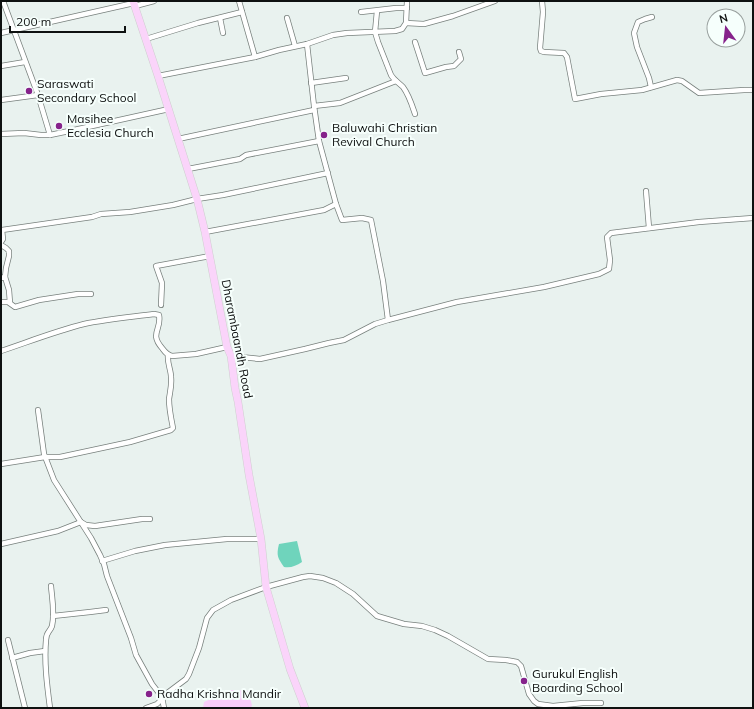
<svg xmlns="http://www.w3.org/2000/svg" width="754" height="709" font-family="Mulish,sans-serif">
<rect width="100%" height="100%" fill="#e9f2ef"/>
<path fill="#f8cdf9" d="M232,690L248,691L252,705L251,708H203L204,702Z"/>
<path fill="#6fd4bc" d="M297,541L302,562C296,566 291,568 284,567C278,558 276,556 279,544Z"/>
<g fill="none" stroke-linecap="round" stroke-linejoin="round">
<g stroke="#78807d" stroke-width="6">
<g id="minor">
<path d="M3,1L38,95L50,135"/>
<path d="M239,1L255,57"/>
<path d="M542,1L543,12L540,48L541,51L544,52L564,53L567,57L575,99L601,94L642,90L677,80L682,81L699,93L744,90H753"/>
<path d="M135,6L154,1"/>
<path d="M377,11L375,32L378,42L391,75C394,80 399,83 403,87C409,95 412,105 415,114"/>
<path d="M361,12L396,8H407"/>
<path d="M220,18L223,33"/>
<path d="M287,18L295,46"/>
<path d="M406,23L424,24L453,16L495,1"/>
<path d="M1,33L134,3"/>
<path d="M146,39L198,23L242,12"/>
<path d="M415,42L425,73L446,67L454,66L461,59L459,52"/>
<path d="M307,44L314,106L319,141L336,204L342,220L362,218L371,220L383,281L388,320"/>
<path d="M1,66L25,62"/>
<path d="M158,76L255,57L279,50L307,44L333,35L347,33L395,31L402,29L406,23L407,1"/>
<path d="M311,83L346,78"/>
<path d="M651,87L649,78L637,47L634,33L638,22L645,19L652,17"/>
<path d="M1,100L38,95"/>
<path d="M314,106L340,103L396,81"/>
<path d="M1,134L24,133L41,135H50L74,130L169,109"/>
<path d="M178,139L314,110"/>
<path d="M188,169L240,159L246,155L319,141"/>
<path d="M646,191L649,228"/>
<path d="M205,232L324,210L336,204"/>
<path d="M1,242L3,239L2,230L92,217L101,214L130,212L173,205L197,199L223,195L328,173"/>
<path d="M1,245L6,248L9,251V256L6,268L5,277"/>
<path d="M1,278L5,277L9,290L10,303"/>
<path d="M1,302H8L15,307L39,300L78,294H91"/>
<path d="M161,305L162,283L156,266L210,256"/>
<path d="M1,351C28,342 56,331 84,324C107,319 131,317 154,314L159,315C162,330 149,333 162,348C165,352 167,355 172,356L196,354L227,347"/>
<path d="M231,356L260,359L305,349L329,343L344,340L375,324L388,320L457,302L544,287L599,274L609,269L610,260L607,237L611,233L699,222L753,218"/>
<path d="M38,410L44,454L54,480L91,538L100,555L104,564L107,576L131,638L136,655L152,684L162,697L164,708"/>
<path d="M1,464L45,457H60L130,442L171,430L173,428C171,418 169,409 169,399C170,392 172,385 171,377C171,370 167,363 168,355"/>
<path d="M1,544L58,531L81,522L86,525L95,526L142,519H150"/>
<path d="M102,561L135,551L165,545L227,539H261"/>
<path d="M53,616L90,612L106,610"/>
<path d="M8,640L25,708"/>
<path d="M12,658L30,653L45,651"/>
<path d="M50,708C47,685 44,662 46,640C46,632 50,632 52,626C55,613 52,598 51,586"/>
<path d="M146,708L157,704L160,701L162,697L186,679L189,674L199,648L207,618L213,610L231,600L266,587L303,577L310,576L323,578L336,583L353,594L377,616L404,624L422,626L435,630L448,636L488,659L506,660L517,662L521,666L529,694L534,701L538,704L553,706L583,703H601"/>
</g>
</g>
<g stroke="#cfcfcf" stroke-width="8">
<path id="primary" d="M133,1L158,76L197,199L205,232L227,347L231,356L235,388L238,402L249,475L261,539L266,587L290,669L305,708"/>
</g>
<use href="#minor" stroke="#fff" stroke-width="4.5"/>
<use href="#primary" stroke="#fad4fa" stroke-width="7"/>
</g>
<g fill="#86228b" stroke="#f6fffc" stroke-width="1.5">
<circle cx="29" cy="91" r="4"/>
<circle cx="59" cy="126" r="4"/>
<circle cx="324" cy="135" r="4"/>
<circle cx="524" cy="681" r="4"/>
<circle cx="149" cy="694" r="4"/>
</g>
<g text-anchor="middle" stroke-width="4" stroke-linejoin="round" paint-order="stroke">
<g font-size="12" fill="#0e1110" stroke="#f6fffc" text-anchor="start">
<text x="37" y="88">Saraswati<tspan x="37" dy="14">Secondary School</tspan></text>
<text x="67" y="123">Masihee<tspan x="67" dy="14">Ecclesia Church</tspan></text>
<text x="332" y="132">Baluwahi Christian<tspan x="332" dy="14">Revival Church</tspan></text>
<text x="532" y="678">Gurukul English<tspan x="532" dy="14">Boarding School</tspan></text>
<text x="157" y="698">Radha Krishna Mandir</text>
</g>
<g font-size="12" fill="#0e1110" stroke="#f6fffc">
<text transform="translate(237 339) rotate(79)" y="4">Dharambaandh Road</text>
</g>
</g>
<rect width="754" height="709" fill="none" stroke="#0e1110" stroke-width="4"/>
<g transform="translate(726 28) rotate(345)"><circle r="19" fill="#f6fffc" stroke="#99a09e"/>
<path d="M0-3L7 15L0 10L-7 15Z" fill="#86228b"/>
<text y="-6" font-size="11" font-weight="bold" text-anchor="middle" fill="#0e1110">N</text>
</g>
<path d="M10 26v6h115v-6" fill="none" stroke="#0e1110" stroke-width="2"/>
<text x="16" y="26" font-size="12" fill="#0e1110" stroke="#f6fffc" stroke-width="3" paint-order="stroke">200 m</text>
</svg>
